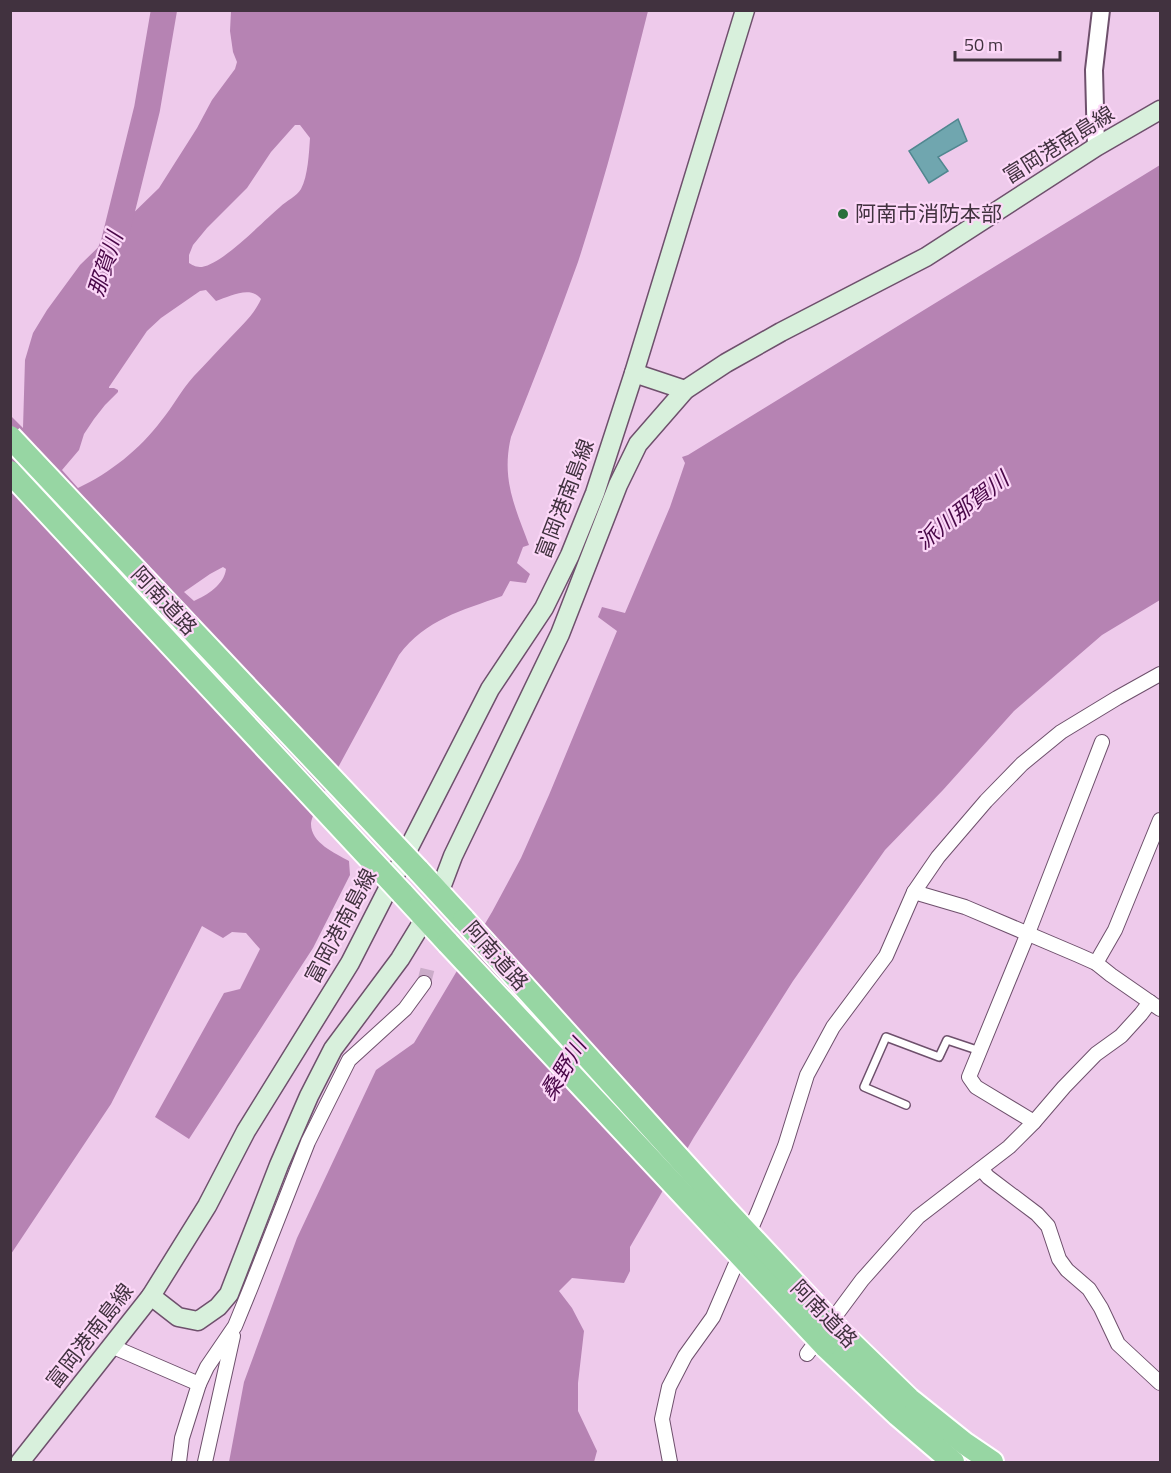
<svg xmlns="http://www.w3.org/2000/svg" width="1171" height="1473" font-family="'Titillium Web','Noto Sans JP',sans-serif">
<rect width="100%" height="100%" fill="#eecaeb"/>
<g fill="#b683b3" fill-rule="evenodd">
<path d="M231,11H648C627,95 605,179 578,262C557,321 534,379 511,437C501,479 515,507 529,545L523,547L517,563L530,574L526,583L510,581L502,596C461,611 426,619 399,655L315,810C314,814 311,820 311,824C311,843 335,853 349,861L350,875L313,948L189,1139L155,1117L224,993L240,989L260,949L246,933L232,932L223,938L202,926L111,1104L11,1254L10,415L23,428L25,360L33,333L47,310L80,265L159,188L197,128L212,100L235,69L237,62L233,52L230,31ZM295,125H300L310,138C309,153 308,176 301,189C297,196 286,201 280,207C262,222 224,263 202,267C196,267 194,266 189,263V255L193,245L207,228L247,188L271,152ZM206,290L216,301C230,296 251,285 261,299C254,315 241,326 229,339C217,351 206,364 194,376C181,390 173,407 161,421C140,449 110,473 78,488L62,470L79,450L84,434L94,419L105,405L118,392V390L114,388H109V387L147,331L161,318L200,291ZM223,567L226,569C224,585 207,595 194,601L184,592L210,574Z"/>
<path d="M1160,165V600L1102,635L1014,711L943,790L885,850L793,981L694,1137L630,1247V1271L624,1283L572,1278L559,1291L572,1308L584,1331L578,1383V1411L597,1451L594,1462H229L244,1382L297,1238L376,1070L414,1043L492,912L521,858L549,795L617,631L598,617L602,607L625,613L670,507L685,463L682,457L688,455Z"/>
</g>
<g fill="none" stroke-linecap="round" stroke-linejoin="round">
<path stroke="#b683b3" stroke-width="26" d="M107,261L114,242L147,109L164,10"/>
</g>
<path fill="#70a6af" stroke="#518790" stroke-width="1.5" d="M958,119L967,141L938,157L948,171L929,183L909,151Z"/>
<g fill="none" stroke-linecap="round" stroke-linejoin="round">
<path stroke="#cbacc9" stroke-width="14" stroke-dasharray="14 7" stroke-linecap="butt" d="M424,983L428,967"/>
<g stroke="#6e506c" stroke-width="10">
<path id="service" d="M906,1105L864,1087L886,1037L939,1057L947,1040L980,1051"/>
</g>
<g stroke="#6e506c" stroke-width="16">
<g id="minor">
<path d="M914,892L965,907L1078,955L1096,963L1111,975L1160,1009"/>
<path d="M1096,963L1115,930L1160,820"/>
<path d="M1034,1122L976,1087L969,1077L1028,933L1102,742"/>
<path d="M981,1169L988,1177L1037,1214L1048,1226L1059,1259L1067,1270L1089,1289L1101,1308L1118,1344L1160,1383"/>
<path d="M111,1346L199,1384"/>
<path d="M807,1354L862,1280L918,1217L1009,1147L1034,1122L1064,1087L1096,1054L1121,1036L1141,1014L1150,1002"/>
<path d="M179,1462L182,1438L199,1384L207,1367L235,1326L251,1287L308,1142L349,1060L405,1009L424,983"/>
<path d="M205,1462L233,1336"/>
<path d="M670,1462L662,1419L669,1387L685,1356L713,1317L759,1210L785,1146L807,1075L833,1027L886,956L914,892L938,857L986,801L1022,764L1061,732L1117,698L1160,674"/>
</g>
</g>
<g stroke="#6e506c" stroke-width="20">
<path id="tertiary" d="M1096,147L1094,70L1101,10"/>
</g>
<g stroke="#6e506c" stroke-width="21">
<g id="secondary">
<path d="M634,373L685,390"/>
<path d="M439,893L453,856L560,634L618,485L638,444L685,390L726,363L781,332L926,257L1096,147L1160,110"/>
<path d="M151,1296L178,1317L198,1321L218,1307L229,1294L279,1165L309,1096L333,1049L400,959L425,918"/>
<path d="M20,1462L151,1296L207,1206L246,1131L350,963L490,689L544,608L570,555L595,493L634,373L745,10"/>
</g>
</g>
<g stroke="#fff" stroke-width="26">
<g id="trunk">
<path d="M418,870L464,920"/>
<path d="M402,893L448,943"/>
<path d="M839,1331L909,1399L964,1443L992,1462"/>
<path d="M825,1346L898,1415L953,1462"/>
</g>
</g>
<use href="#service" stroke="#fff" stroke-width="7"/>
<use href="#minor" stroke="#fff" stroke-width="14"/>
<use href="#tertiary" stroke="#fff" stroke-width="16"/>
<use href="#secondary" stroke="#d8f0dc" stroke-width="18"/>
<use href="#trunk" stroke="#97d6a3" stroke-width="22"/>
<g stroke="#fff" stroke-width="26" stroke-linecap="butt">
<g id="trunk-bridge">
<path d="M10,437L418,870"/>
<path d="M10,472L402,893"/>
<path d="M464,920L725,1209L839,1331"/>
<path d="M448,943L825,1346"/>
</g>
</g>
<use href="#trunk-bridge" stroke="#97d6a3" stroke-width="22"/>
</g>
<circle fill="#2a703c" stroke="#fcd7f8" stroke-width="2" cx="843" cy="214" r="6"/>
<g text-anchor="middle" stroke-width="4.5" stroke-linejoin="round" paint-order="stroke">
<g font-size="21" fill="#41323f" stroke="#fcd7f8">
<text transform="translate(1059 145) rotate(-32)" y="7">富岡港南島線</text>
<text transform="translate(565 499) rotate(-69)" y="7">富岡港南島線</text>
<text transform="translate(164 601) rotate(47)" y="7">阿南道路</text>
<text transform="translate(341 926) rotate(-62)" y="7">富岡港南島線</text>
<text transform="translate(496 956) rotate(48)" y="7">阿南道路</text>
<text transform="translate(824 1314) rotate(46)" y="7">阿南道路</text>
<text transform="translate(90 1336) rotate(-52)" y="7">富岡港南島線</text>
</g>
<g font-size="21" fill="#41323f" stroke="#fcd7f8" text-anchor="start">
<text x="855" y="221">阿南市消防本部</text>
</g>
<g font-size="22" font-style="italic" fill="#490848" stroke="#fcd7f8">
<text transform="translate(105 264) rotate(-72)" y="8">那賀川</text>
<text transform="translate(962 510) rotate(-38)" y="8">派川那賀川</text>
<text transform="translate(563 1069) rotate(-59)" y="8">桑野川</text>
</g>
</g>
<rect width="1171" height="1473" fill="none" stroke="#41323f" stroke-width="24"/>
<path d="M955 51v9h105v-9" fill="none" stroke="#41323f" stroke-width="3"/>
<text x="964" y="51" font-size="18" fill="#41323f" stroke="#fcd7f8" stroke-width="4.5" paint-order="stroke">50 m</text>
</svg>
